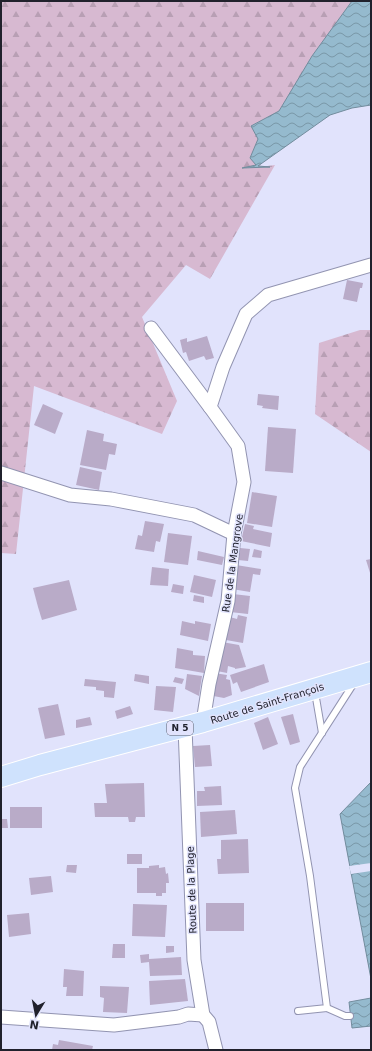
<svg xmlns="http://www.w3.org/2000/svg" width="372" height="1051" font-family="'DejaVu Sans',sans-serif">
<defs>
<pattern id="forest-firs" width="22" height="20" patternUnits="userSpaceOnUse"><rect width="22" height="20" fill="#d7b9d1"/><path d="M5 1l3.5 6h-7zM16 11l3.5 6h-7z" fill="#b89fb4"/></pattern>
<pattern id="water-waves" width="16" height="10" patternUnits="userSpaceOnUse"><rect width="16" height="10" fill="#95bace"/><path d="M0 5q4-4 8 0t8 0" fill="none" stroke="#7997a7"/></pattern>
</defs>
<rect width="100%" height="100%" fill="#e1e3fc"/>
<g fill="url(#forest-firs)">
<path d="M1,1H355L348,28L269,125L260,167L275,165L210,279L186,265L142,317L177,401L162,434L34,386L16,554L1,553Z"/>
<path d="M360,330H371V452L315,414L319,343Z"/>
</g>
<g fill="url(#water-waves)" stroke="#728c9d">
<path d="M352,1H371V105L352,108L330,115L258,166L270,167L242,168L256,165L250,158L258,139L251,126L279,111L312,56Z"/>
<path d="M371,782V979L340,814Z"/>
<path d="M371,998V1026L352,1028L349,1002Z"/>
</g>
<path fill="#e1e3fc" d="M371,863V871L351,874L349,866Z"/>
<g fill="#b9abc8">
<path d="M347,280L363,283L362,288H360L357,302L343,299Z"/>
<path d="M207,336L214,358L206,360L204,356L189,361L186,352L183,353L180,340L187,338V342Z"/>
<path d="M258,394L279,396L278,410L262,408L263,406L257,405Z"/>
<path d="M43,404L63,413L55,434L34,425Z"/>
<path d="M268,427L296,429L293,473L265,471Z"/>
<path d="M87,430L104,434L103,441L117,444L115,455L109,454L106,470L80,465Z"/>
<path d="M80,467L102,472L99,490L76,485Z"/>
<path d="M252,492L277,496L272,527L247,523Z"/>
<path d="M145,521L164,524L160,542L156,541L154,552L135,549L138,535L142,536Z"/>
<path d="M245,524L254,526L253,529L272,533L270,547L241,541Z"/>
<path d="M168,533L192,536L188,565L164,562Z"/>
<path d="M240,548L250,549L248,561L238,560Z"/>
<path d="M254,549L262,551L261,558L252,557Z"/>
<path d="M198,551L224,557L222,565L197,560Z"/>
<path d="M371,559V576L366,560Z"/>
<path d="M236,565L261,569L260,575L253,574L250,592L232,589Z"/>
<path d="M152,567L169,569L168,586L150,585Z"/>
<path d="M194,575L216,580L212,597L190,592Z"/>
<path d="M69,580L77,610L42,620L38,607L33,588Z"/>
<path d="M173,584L184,586L183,594L171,592Z"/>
<path d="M233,594L250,596L248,614L230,612Z"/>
<path d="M194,595L204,597V603L193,601Z"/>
<path d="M238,615L247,617L243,643L226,640L230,617L237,619Z"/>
<path d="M182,621L195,624V621L211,624L208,641L180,635Z"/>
<path d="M222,642L239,645L246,667L235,669V668L228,666L227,673L217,671Z"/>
<path d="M177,648L193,651V655L205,656L204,673L175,668Z"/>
<path d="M264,664L269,682L241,692L237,682L233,684L230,675Z"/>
<path d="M214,673L227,675L226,679L230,680L232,695L224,698L208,695Z"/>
<path d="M135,674L149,676V684L134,681Z"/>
<path d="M187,674L202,676L199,696L185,689Z"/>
<path d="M175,677L184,679L182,684L173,682Z"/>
<path d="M85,679L116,682L114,698L104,697V691L96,690V687L84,686Z"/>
<path d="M156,686L176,687L173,712L154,710Z"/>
<path d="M58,704L65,735L45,739L38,708Z"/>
<path d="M130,706L133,714L117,719L115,711Z"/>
<path d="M293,714L300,742L290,745L281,717Z"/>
<path d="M90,717L92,725L76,728V720Z"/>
<path d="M268,717L278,744L263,750L254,723Z"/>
<path d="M210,745L212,766L195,767L193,746Z"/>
<path d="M144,783L145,817H136L135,822H129L128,817H95L94,803H107L105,784Z"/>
<path d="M221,786L222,805L197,806V791H205L204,787Z"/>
<rect x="10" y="807" width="32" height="21"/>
<path d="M235,810L237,834L201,837L200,812Z"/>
<path d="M1,819H7L8,828H1Z"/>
<path d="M248,839L249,873L218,874L217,859H221V840Z"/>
<rect x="127" y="854" width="15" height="10"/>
<path d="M67,865H77L76,873L66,872Z"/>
<path d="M159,865V868L165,867L166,874L168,873L169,883H166V893H162V896H156V893H137V868H149V866Z"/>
<path d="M51,876L53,892L31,895L29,878Z"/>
<rect x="206" y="903" width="38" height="28"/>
<path d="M133,904L167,905L165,937L132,936Z"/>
<path d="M29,913L31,934L9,937L7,915Z"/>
<path d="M113,944H125V958H112Z"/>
<path d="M166,946H174V952L166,953Z"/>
<path d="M149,954V959L181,957L182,975L150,976L149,962L141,963L140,955Z"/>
<path d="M64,969L84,971L83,996H66L67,987H63Z"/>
<path d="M185,979L188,1001L150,1005L149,981Z"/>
<path d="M100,986L129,987L127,1013L103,1012L104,998L100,997Z"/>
<path d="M59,1040L93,1046L92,1050H52L53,1044L58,1045Z"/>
</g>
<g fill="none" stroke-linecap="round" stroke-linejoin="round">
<g stroke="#9294b1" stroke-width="8">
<g id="lane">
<path d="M315,692L322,733"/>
<path d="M327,1008L345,1016H350"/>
<path d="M298,1011L327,1008L310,876L295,788L300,767L354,683"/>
</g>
</g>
<g stroke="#9294b1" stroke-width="15">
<g id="street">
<path d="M151,328L210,407"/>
<path d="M1,473L70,495L111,499L194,515L234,534"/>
<path d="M203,722L209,684L228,601L234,534L244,482L238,446L210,407L223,367L246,314L268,295L371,265"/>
<path d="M185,727L194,960L203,1015L209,1022L216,1050"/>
<path d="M1,1017L114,1025L179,1017L188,1014L203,1015"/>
</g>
</g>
<g stroke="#fff" stroke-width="22">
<path id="primary" d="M1,777L40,765L203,722L371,672"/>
</g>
<use href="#lane" stroke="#fff" stroke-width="6"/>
<use href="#street" stroke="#fff" stroke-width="13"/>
<use href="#primary" stroke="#cfe2fd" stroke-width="20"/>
</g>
<g text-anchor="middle" stroke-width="3" stroke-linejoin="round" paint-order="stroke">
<rect fill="#e1e3fc" stroke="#5a5b6a" stroke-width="1" x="167" y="721" width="26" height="14" rx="3"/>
<g font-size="9" font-weight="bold" fill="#20212c">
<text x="180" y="731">N 5</text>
</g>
<g font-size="10" fill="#20212c" stroke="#e1e3fc">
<text transform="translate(232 563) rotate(-82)" y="4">Rue de la Mangrove</text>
<text transform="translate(267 703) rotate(-17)" y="4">Route de Saint-François</text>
<text transform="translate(191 890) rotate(-92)" y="4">Route de la Plage</text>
</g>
</g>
<rect width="372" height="1051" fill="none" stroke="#20212c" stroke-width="4"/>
<g transform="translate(36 1015) rotate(190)" stroke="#e1e3fc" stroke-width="3" paint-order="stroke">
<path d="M0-3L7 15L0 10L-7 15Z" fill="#20212c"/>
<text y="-6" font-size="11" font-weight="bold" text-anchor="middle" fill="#20212c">N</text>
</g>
</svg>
